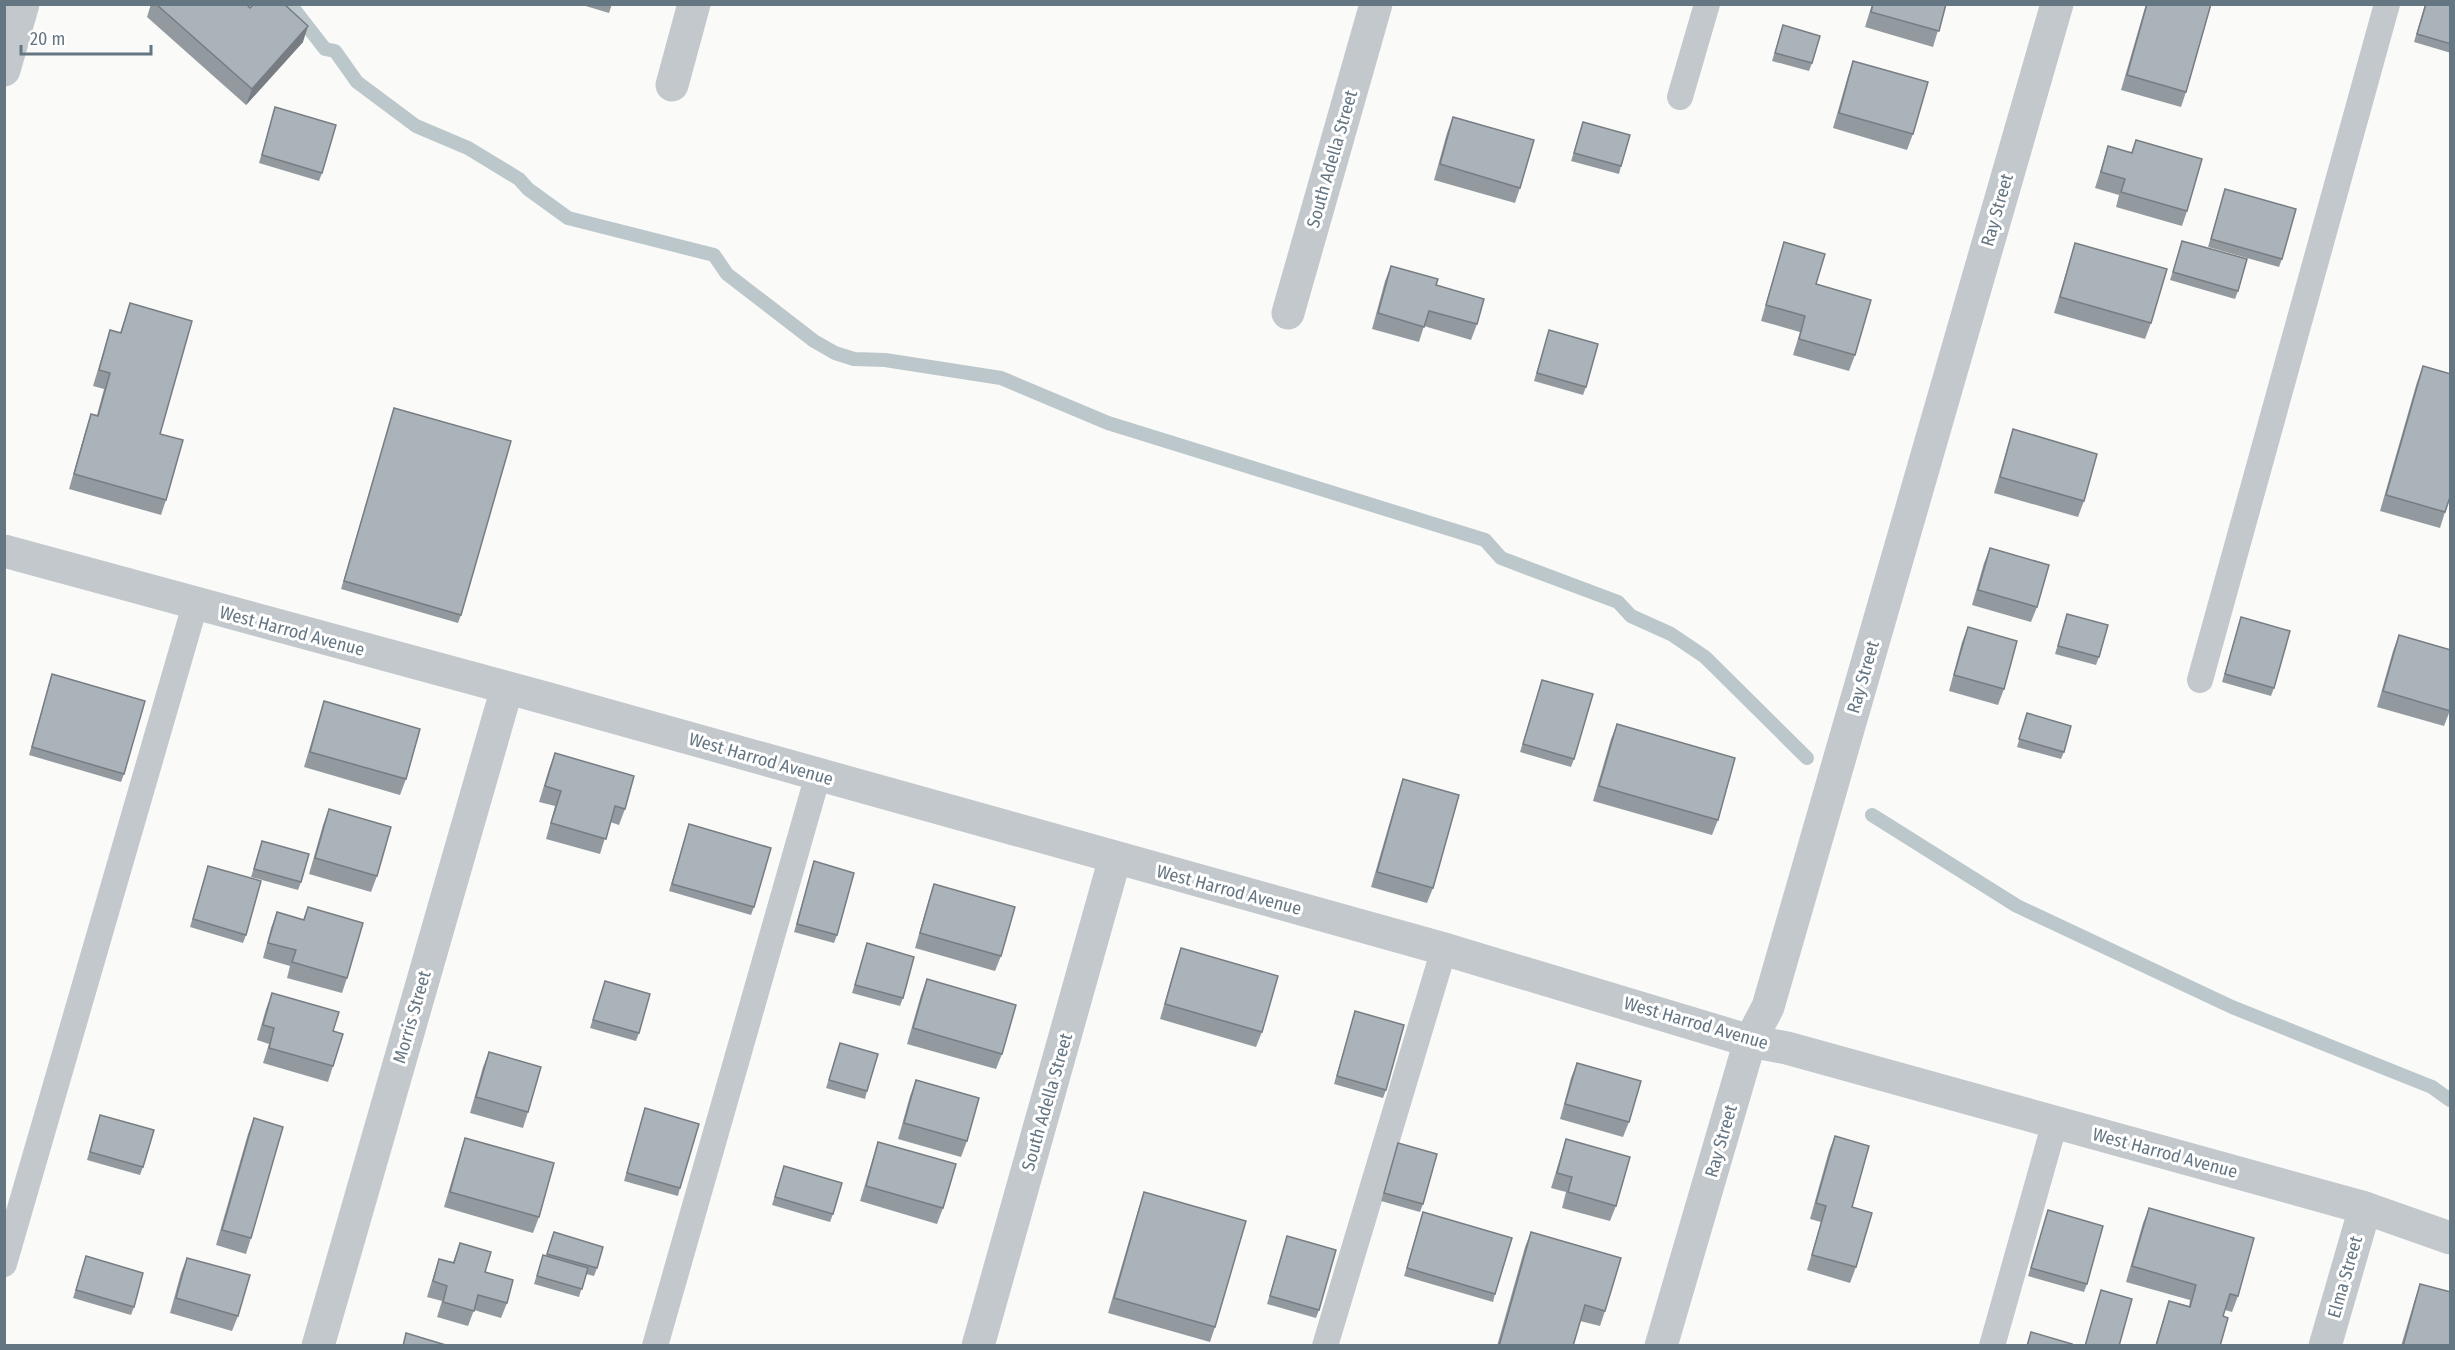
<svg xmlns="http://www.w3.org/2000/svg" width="2455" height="1350" font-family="'Fira Sans Condensed',sans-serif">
<rect width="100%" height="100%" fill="#fafaf8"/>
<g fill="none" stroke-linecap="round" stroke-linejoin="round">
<g stroke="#bbc7cb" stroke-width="14">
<path d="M290,4L325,49L335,51L357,82L416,126L468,148L519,179L528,189L568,218L714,255L727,274L814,341L835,353L854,359L885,360L1001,378L1108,423L1485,540L1501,558L1618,602L1631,616L1671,634L1705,657L1807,758"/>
<path d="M1872,815L2017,906L2232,1007L2432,1087L2450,1100"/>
</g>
<g stroke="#c3c8cc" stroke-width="26">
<path d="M1680,97L1707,4"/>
<path d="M2200,680L2387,4"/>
<path d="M4,1264L195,605"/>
<path d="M655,1346L818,775"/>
<path d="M1325,1346L1444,949"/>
<path d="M1992,1346L2055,1122"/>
</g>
<g stroke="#c3c8cc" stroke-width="33">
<path d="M672,85L694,4"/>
<path d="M1288,313L1376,4"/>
<path d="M4,551L549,699L1444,949L1750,1041L1787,1048L2365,1208L2450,1238"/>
<path d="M318,1346L507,688"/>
<path d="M978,1346L1115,858"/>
<path d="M1661,1346L1750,1041L1768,1007L2057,4"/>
<path d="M2325,1346L2365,1208"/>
</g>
<path stroke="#c3c8cc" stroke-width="33" d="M4,70L23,4"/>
</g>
<g fill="#929a9f">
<path d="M151,4H246L303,42L246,105L147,17Z"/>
<path d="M579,4H612L609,13Z"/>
<path d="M1872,4H1946L1933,47L1865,27Z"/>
<path d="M2146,4H2211L2186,92L2181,107L2121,90Z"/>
<path d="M2425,4H2451V53L2414,42Z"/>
<path d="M1783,25L1812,63L1809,71L1772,61Z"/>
<path d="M1853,61L1913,134L1907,150L1833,128L1848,76Z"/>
<path d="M275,107L322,173L319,181L259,163Z"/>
<path d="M1453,117L1520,188L1515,203L1434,180L1447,133Z"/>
<path d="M1583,122L1621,166L1619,174L1571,161Z"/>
<path d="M2136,140L2187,211L2182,226L2116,207L2119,195L2095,188L2108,146L2131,153Z"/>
<path d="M2225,189L2282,259L2279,267L2208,247Z"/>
<path d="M2182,241L2238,291L2235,299L2170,280Z"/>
<path d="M1784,242L1816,284L1855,355L1849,371L1793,355L1800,332L1761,321L1779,258Z"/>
<path d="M2075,243L2151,323L2145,339L2054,313L2070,259Z"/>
<path d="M1391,266L1436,285L1477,324L1471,340L1424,326L1419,342L1372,329L1385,281Z"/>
<path d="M130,303L160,434L166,500L161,515L69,489L86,429L91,414L97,415L104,389L93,386L105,346L110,330L120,333Z"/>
<path d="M1549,330L1586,387L1583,395L1534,381Z"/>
<path d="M2423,366L2445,512L2440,528L2380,511L2417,382Z"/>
<path d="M394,408L461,615L458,623L341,589Z"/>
<path d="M2013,429L2084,501L2078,517L1994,493L2008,445Z"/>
<path d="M1990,548L2037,607L2031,622L1972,605L1984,563Z"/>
<path d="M2067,614L2099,657L2096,665L2055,654Z"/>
<path d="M2241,617L2274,688L2271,696L2222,682Z"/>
<path d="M1968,627L2004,689L1998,705L1949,691L1962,642Z"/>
<path d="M2399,635L2451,708L2444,726L2377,707L2393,651Z"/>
<path d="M52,674L124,774L121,782L29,755Z"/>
<path d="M1542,680L1574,759L1571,767L1520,752Z"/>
<path d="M324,701L406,779L400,795L304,767L319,717Z"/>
<path d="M2027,713L2064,752L2061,759L2017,747Z"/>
<path d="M1617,724L1718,820L1712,835L1593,801L1611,739Z"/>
<path d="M555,753L625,809L619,825L610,822L600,854L546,839L555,806L539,802L549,769Z"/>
<path d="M1403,779L1433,888L1427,903L1371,887L1398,794Z"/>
<path d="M329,809L377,876L371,892L309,874L323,825Z"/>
<path d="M689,824L754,907L751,915L669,891Z"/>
<path d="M262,841L301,882L298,890L251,877Z"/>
<path d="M814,861L837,935L834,943L794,932Z"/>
<path d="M208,866L246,935L243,943L190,927Z"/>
<path d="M934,884L1001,956L995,971L915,948L929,899Z"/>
<path d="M308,907L347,978L342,993L287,978L290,966L263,958L271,928L277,912L303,920Z"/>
<path d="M867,943L903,998L900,1006L852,993Z"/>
<path d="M1181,948L1262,1032L1256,1047L1160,1019L1176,963Z"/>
<path d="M927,979L1002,1054L996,1069L907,1044L921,995Z"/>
<path d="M605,981L639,1033L636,1041L590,1028Z"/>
<path d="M272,993L333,1031V1066L328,1082L263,1063L269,1044L257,1040L266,1009Z"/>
<path d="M1355,1011L1386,1090L1383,1098L1334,1084Z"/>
<path d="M840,1043L867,1091L865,1099L826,1088Z"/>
<path d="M489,1052L528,1112L523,1128L470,1113L483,1067Z"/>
<path d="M1577,1063L1629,1122L1623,1137L1560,1119L1571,1078Z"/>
<path d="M916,1080L967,1141L961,1157L898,1139L910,1096Z"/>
<path d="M645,1108L680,1188L678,1196L624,1181Z"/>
<path d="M100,1115L143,1167L140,1175L87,1160Z"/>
<path d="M254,1118L251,1238L246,1254L216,1245L248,1134Z"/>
<path d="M1835,1136L1852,1207L1856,1267L1850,1283L1807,1270L1821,1222L1810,1219L1829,1151Z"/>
<path d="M465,1138L539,1217L533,1233L444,1207L460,1153Z"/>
<path d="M1566,1139L1616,1206L1610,1221L1562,1208L1566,1192L1551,1188L1561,1155Z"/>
<path d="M878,1142L943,1208L937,1224L860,1201L873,1158Z"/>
<path d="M1398,1143L1423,1204L1420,1212L1381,1201Z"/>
<path d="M784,1166L833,1214L830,1222L772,1205Z"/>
<path d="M1144,1192L1215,1327L1210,1342L1108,1313L1139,1207Z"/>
<path d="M2149,1208L2238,1296L2232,1312L2225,1310L2223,1316L2220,1346H2155L2169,1301L2189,1306L2190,1300L2126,1282L2143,1223Z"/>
<path d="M2048,1210L2087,1284L2084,1292L2028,1276Z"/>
<path d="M1423,1212L1495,1294L1493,1302L1404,1276Z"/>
<path d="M554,1232L597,1268L594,1276L586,1274L579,1297L534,1284L543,1255L546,1256Z"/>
<path d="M1531,1232L1605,1311L1600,1326L1580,1321L1573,1346H1497L1525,1247Z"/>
<path d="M1287,1236L1319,1310L1316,1318L1267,1304Z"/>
<path d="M460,1243L485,1272L507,1303L501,1318L474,1310L468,1326L437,1317L442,1301L427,1297L434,1274L439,1259L453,1262Z"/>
<path d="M86,1256L134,1307L131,1315L73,1298Z"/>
<path d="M187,1258L238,1316L232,1331L170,1313L181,1273Z"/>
<path d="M2420,1284L2451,1346H2401L2415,1299Z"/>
</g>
<path fill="#777d82" d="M308,26L303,42L246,105L252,89Z"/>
<g fill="#aab3b9" stroke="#777d82" stroke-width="1.5">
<path d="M156,4H246L250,8L254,4H284L308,26L252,89Z"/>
<path d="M1873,4H1946L1939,31L1871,12Z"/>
<path d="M2147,4H2211L2186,92L2127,75Z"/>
<path d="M2426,4H2451V44L2417,34Z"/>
<path d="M1783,25L1820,36L1812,63L1775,53Z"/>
<path d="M1853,61L1928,82L1913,134L1839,113Z"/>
<path d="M275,107L336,125L322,173L262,155Z"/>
<path d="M1453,117L1534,140L1520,188L1440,164Z"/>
<path d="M1583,122L1630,135L1621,166L1574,153Z"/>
<path d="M2136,140L2202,159L2187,211L2121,192L2125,179L2101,172L2108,146L2132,153Z"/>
<path d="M2225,189L2296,209L2282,259L2211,239Z"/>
<path d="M2182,241L2247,259L2238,291L2173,272Z"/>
<path d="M1784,242L1825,254L1816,284L1871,300L1855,355L1799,339L1805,316L1766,305Z"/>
<path d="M2075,243L2167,269L2151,323L2060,297Z"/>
<path d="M1391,266L1438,279L1436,285L1484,299L1477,324L1429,311L1424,327L1378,313Z"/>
<path d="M130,303L192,321L160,434L183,440L166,500L74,474L91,414L98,416L110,373L99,370L110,330L121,333Z"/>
<path d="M1549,330L1598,344L1586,387L1537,373Z"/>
<path d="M2423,366L2451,374V494L2445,512L2386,495Z"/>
<path d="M394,408L511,441L461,615L344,581Z"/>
<path d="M2013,429L2097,454L2084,501L2000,477Z"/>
<path d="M1990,548L2049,565L2037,607L1978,590Z"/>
<path d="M2067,614L2108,625L2099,657L2058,646Z"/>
<path d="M2241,617L2290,631L2274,688L2225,674Z"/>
<path d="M1968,627L2017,641L2004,689L1954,675Z"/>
<path d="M2399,635L2451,650L2450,711L2383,691Z"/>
<path d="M52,674L145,701L124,774L32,747Z"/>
<path d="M1542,680L1593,694L1574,759L1523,744Z"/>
<path d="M324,701L420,729L406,779L310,752Z"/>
<path d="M2027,713L2071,726L2064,752L2019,739Z"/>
<path d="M1617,724L1735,758L1718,820L1599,786Z"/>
<path d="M555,753L634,776L625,809L615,806L606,839L551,823L561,791L545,786Z"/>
<path d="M1403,779L1459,795L1433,888L1377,872Z"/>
<path d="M329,809L391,827L377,876L315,858Z"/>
<path d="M689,824L771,848L754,907L672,884Z"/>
<path d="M262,841L309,854L301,882L254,869Z"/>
<path d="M814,861L854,873L837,935L797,924Z"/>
<path d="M208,866L261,881L246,935L193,919Z"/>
<path d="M934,884L1015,907L1001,956L920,933Z"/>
<path d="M308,907L363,923L347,978L292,962L296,950L268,943L277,912L304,920Z"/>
<path d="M867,943L914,957L903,998L855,985Z"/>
<path d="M1181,948L1278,976L1262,1032L1165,1004Z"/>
<path d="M927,979L1016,1005L1002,1054L913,1028Z"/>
<path d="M605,981L650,994L639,1033L593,1020Z"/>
<path d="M272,993L339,1012L333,1031L343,1034L333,1066L269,1048L274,1028L263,1025Z"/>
<path d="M1355,1011L1404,1025L1386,1090L1337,1076Z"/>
<path d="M840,1043L878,1054L867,1091L829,1080Z"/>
<path d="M489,1052L541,1067L528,1112L476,1097Z"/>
<path d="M1577,1063L1641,1081L1629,1122L1565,1104Z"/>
<path d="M916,1080L979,1098L967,1141L904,1123Z"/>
<path d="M645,1108L699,1124L680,1188L627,1173Z"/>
<path d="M100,1115L154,1130L143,1167L90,1152Z"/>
<path d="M254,1118L283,1127L251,1238L222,1230Z"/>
<path d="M1835,1136L1869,1146L1852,1207L1872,1213L1856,1267L1812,1255L1826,1206L1816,1203Z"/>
<path d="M465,1138L554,1163L539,1217L450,1192Z"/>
<path d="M1566,1139L1630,1157L1616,1206L1568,1192L1572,1177L1557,1173Z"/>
<path d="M878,1142L956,1164L943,1208L866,1186Z"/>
<path d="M1398,1143L1437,1154L1423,1204L1384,1193Z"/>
<path d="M784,1166L842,1183L833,1214L775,1197Z"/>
<path d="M1144,1192L1246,1221L1215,1327L1114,1298Z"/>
<path d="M2149,1208L2254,1238L2238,1296L2230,1294L2223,1316L2228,1318L2220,1346H2156L2169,1301L2190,1307L2196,1285L2132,1266Z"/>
<path d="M2048,1210L2103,1226L2087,1284L2031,1268Z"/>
<path d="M1423,1212L1512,1238L1495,1294L1407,1268Z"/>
<path d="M554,1232L603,1247L597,1268L547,1254Z"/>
<path d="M1531,1232L1621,1258L1605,1311L1585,1305L1573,1346H1499Z"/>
<path d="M1287,1236L1336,1250L1319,1310L1270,1296Z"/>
<path d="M460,1243L491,1252L485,1272L513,1280L507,1303L478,1295L474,1311L443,1302L447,1286L433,1281L439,1259L454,1263Z"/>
<path d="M543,1255L588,1268L582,1289L537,1276Z"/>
<path d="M86,1256L143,1273L134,1307L76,1290Z"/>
<path d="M187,1258L250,1275L238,1316L176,1298Z"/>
<path d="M2420,1284L2451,1292V1346H2403Z"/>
<path d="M2101,1290L2132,1299L2119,1346H2085Z"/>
<path d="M2031,1332L2072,1344L2071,1346H2027Z"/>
<path d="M406,1333L449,1346H403Z"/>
</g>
<g text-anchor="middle" stroke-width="6" stroke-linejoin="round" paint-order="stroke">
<g font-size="18" fill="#657683" stroke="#fff">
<text transform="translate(1332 159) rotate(-74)" y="6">South Adella Street</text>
<text transform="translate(1997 210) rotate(-74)" y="6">Ray Street</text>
<text transform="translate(292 631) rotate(15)" y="6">West Harrod Avenue</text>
<text transform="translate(1863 677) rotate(-74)" y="6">Ray Street</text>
<text transform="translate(761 759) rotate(16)" y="6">West Harrod Avenue</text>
<text transform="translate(1229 890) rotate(15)" y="6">West Harrod Avenue</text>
<text transform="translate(412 1017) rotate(-74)" y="6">Morris Street</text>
<text transform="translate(1696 1023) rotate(16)" y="6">West Harrod Avenue</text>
<text transform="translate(1047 1102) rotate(-74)" y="6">South Adella Street</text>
<text transform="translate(1721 1141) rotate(-74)" y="6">Ray Street</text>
<text transform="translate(2165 1153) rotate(15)" y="6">West Harrod Avenue</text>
<text transform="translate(2345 1277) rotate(-74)" y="6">Elma Street</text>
</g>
</g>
<rect width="2455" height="1350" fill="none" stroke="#657683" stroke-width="12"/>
<path d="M21 45v9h130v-9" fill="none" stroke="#657683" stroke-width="3"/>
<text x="30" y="45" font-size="18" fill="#657683" stroke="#ffffff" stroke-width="4.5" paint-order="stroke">20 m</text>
</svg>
